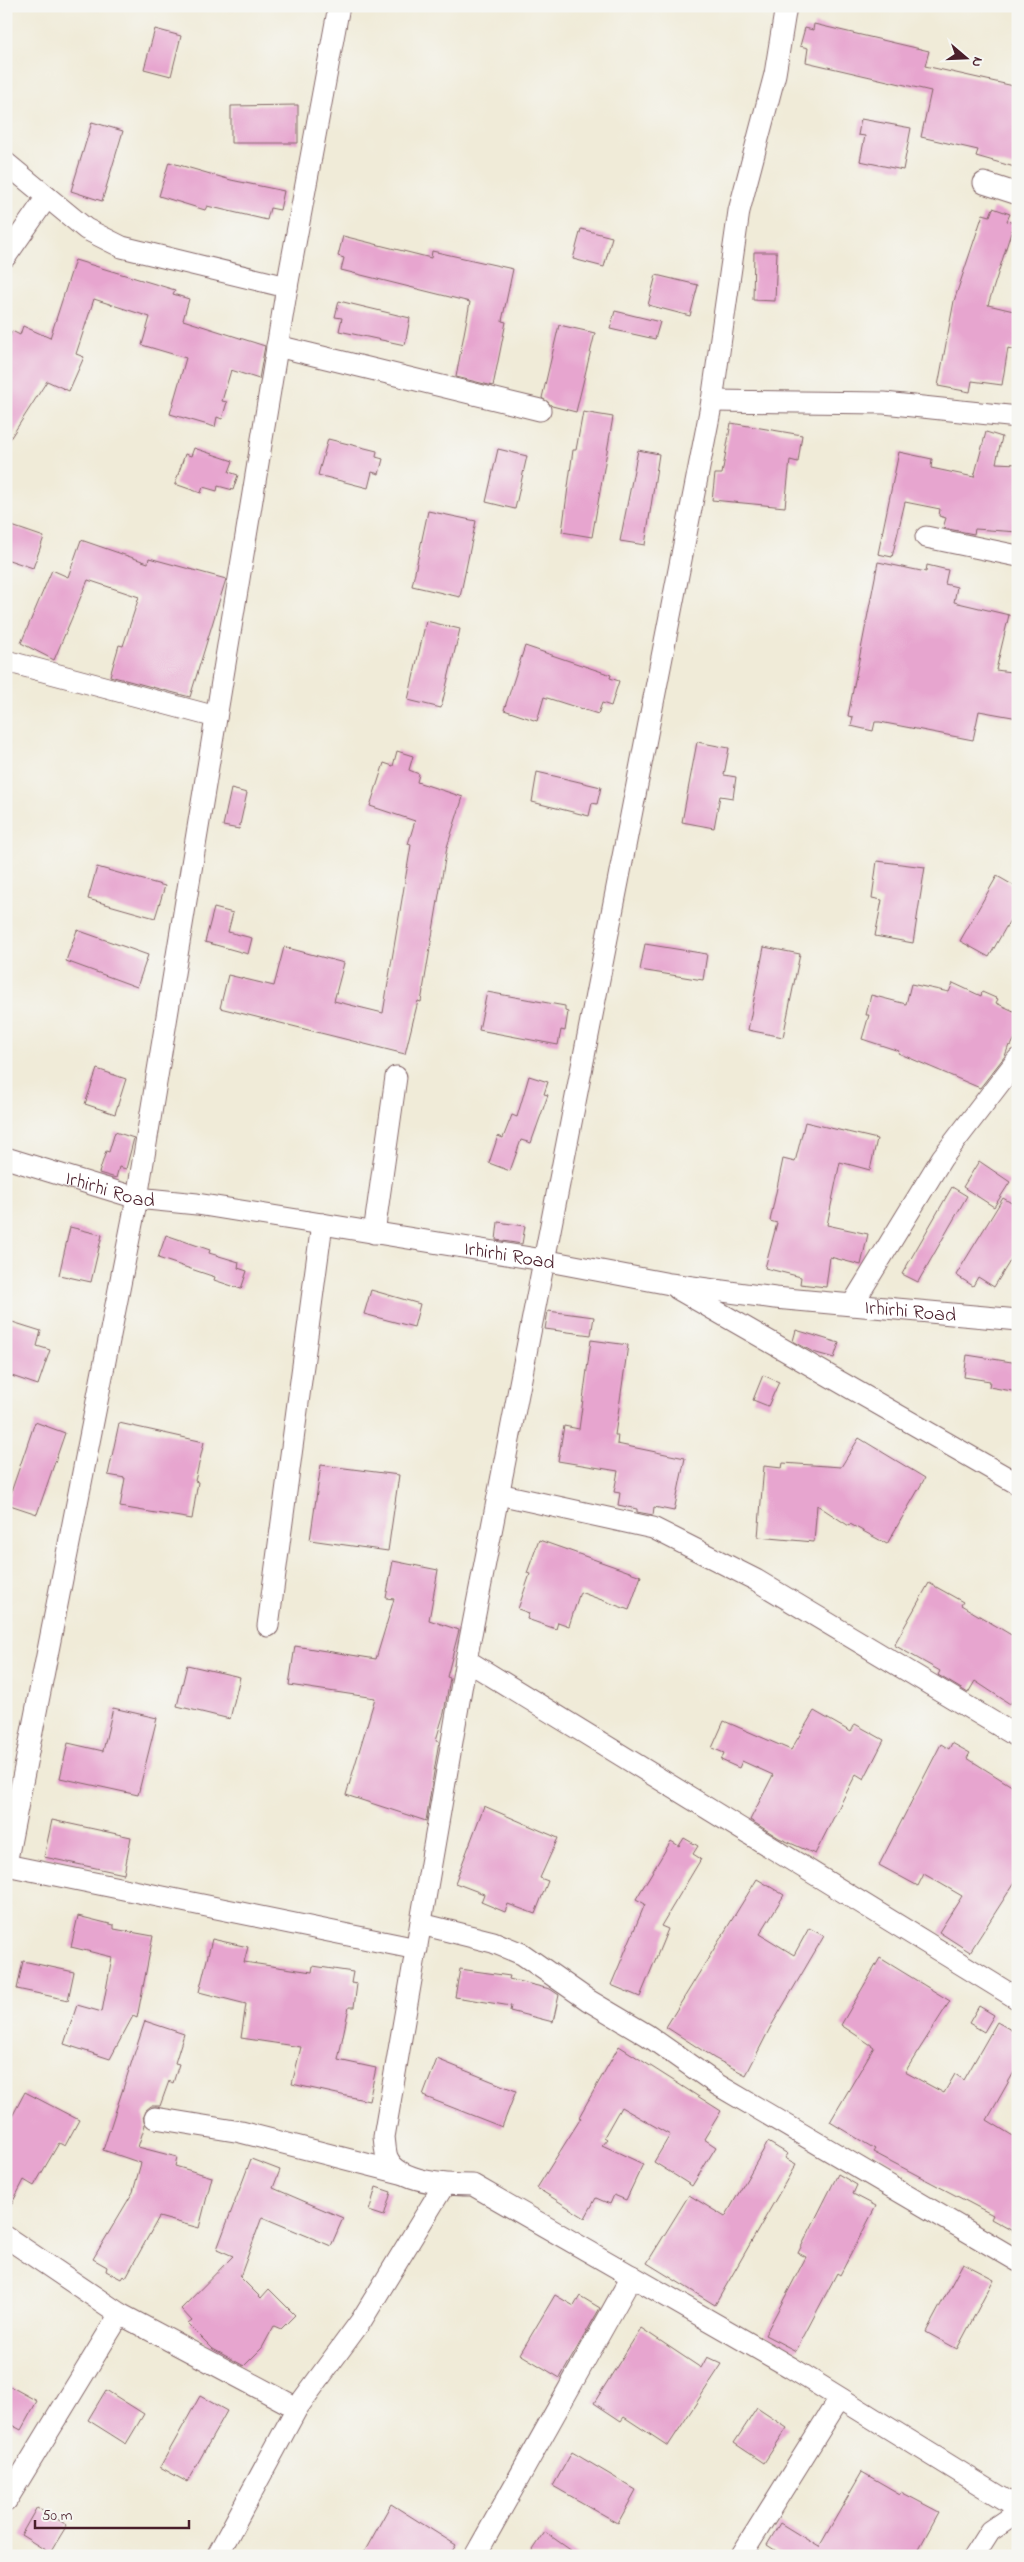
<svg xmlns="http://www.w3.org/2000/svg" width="1024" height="2562" font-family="'Indie Flower',sans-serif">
<rect width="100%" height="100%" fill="#f6f6f2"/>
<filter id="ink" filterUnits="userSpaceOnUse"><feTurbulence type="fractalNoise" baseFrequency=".02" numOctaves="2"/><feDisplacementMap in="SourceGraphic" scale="10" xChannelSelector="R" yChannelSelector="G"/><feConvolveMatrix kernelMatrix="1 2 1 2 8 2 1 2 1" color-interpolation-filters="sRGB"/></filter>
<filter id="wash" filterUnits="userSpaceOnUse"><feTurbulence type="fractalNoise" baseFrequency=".0096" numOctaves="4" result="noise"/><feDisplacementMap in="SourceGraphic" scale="20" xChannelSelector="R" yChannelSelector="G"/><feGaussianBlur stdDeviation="1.12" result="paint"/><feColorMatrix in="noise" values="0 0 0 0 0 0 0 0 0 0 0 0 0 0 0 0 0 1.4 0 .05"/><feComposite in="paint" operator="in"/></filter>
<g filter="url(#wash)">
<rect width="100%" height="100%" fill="#f0ebd8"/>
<g id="blocks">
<g fill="#e7a5cf">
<path d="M814,24L929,51L925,66L1018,87V168L976,156L978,150L921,137L931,91L806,62L808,48L800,46L805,28L813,30Z"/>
<path d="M155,29L181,36L171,76L144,69Z"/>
<path d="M298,105V143H231V106Z"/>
<path d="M861,119L911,128L903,170L860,161L865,136L858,135Z"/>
<path d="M92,122L123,131L102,201L71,191Z"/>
<path d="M169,162L231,180L284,191L280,210L270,208L267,220L207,206L205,210L159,196Z"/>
<path d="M993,208L1010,214L1007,221L1014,223L988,305L1018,312V351L1008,348L1002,385L972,381L970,392L938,386L954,301L983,214L990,216Z"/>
<path d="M581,229L612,237L604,267L573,259Z"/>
<path d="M343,236L431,258L432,251L513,269L502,321L506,322L493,386L456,377L470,302L341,270L344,258L338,256Z"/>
<path d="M754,252H777L775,301L753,300Z"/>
<path d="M75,260L175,290L173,294L189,299L183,320L265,346L259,379L231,370L222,401L227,402L222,419L217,417L215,427L170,414L186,358L142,345L150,317L94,299L76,354L84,357L69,391L47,381L6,445V345L12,331L20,335L23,326L50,338Z"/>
<path d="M656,275L698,285L690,316L648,305Z"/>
<path d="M339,301L410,318L405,345L339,331L342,318L335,317Z"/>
<path d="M615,311L660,322L655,339L610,329Z"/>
<path d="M559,325L595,333L576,412L552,406L542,398Z"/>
<path d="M583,412L613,417L592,537L562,532L573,450H576Z"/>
<path d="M731,423L802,435L798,462L790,460L785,507L712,500L715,474H722Z"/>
<path d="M986,432L1002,437L996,463L1018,464V532L975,529L974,534L943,528L946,518L939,516L940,509L905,502L892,557L878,554L899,452L932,459L931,468L974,477Z"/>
<path d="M328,439L377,451L376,457L383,459L379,474L372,472L368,488L318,475Z"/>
<path d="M194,448L233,461L229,472L238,475L233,490L218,486L217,491L203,487L201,493L175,484L185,454L191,456Z"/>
<path d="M498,449L527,456L515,509L486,502Z"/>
<path d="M638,450L659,454L645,545L620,541Z"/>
<path d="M428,511L476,521L460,597L412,586Z"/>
<path d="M6,524L44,537L33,568L6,559Z"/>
<path d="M81,540L148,563L149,558L226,579L190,697L110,676L119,645L123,646L139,597L88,580L54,660L21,643L52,570L68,577Z"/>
<path d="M878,562L926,572L927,565L948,570L945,584L957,587L954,602L1009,615L996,670L1018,673V718L979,711L973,740L880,722H875L873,731L851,726L853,717L848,716Z"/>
<path d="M426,621L460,629L441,708L408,700Z"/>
<path d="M525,646L611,675L610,678L619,681L611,706L602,703L598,714L544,697L537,721L504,710Z"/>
<path d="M697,742L729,748L724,775L736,777L733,798L720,796L714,828L682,822Z"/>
<path d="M397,751L413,756L409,770L419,774L417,782L463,797L447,847L421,1002L418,1001L405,1054L220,1008L228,975L274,986L284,947L344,963L334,1001L383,1013L411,845L408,844L415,821L370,806L384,763L393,766Z"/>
<path d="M537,772L601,787L597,804L592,803L589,816L532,802Z"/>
<path d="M231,789L247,793L239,829L223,826Z"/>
<path d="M877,861L925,867L913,943L875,936L882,900L872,898Z"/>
<path d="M97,867L165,886L155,918L88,899Z"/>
<path d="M997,876L1018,888V906L989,957L960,941Z"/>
<path d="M214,908L233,913L228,932L252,938L248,954L205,942Z"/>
<path d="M77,930L148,955L137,987L66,961Z"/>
<path d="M645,944L707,954L703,980L640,970Z"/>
<path d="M764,947L800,954L783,1037L748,1030Z"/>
<path d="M953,983L981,996L982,992L998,999L996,1003L1018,1013V1032L1011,1046L1009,1045L1005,1056L980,1088L898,1053L899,1051L862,1039L869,1015H866L871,995L906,1004L911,984L949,992Z"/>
<path d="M487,992L565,1006V1011L568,1012L565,1031L561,1030L558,1045L479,1030Z"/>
<path d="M97,1069L126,1079L115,1114L85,1104Z"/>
<path d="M529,1076L548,1082L544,1094L548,1095L531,1143L521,1140L510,1171L489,1163L498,1136L503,1138L512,1115L517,1117Z"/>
<path d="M805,1122L877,1139L870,1170L840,1162L827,1225L868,1234L861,1265L830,1257L826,1287L800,1284L801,1277L765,1268L777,1223L770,1221L783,1159L795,1162Z"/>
<path d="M115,1132L134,1138L126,1169L119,1167L116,1178L99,1173L106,1151L109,1152Z"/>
<path d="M979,1161L1010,1182L994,1207L963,1187Z"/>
<path d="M952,1187L967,1196L918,1282L902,1274Z"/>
<path d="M1003,1198L1018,1207V1248L994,1287L978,1277L973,1286L956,1275Z"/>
<path d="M498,1222L525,1226L522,1244L496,1240Z"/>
<path d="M70,1227L102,1235L91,1282L59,1275Z"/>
<path d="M166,1235L210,1250L209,1253L239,1262L238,1268L247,1271L241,1289L214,1280L215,1277L158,1258Z"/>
<path d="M371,1290L420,1304L414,1327L364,1314Z"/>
<path d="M548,1311L594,1317L591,1335L545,1329Z"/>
<path d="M6,1320L41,1331L37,1346L50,1350L38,1385L6,1374Z"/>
<path d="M796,1330L839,1343L834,1358L813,1352L793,1341Z"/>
<path d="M591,1340L628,1345L615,1435H618L617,1444L685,1458L674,1511L654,1507L653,1515L637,1512V1509L618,1505L620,1493L614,1492L618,1471L558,1461L564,1426L579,1429Z"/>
<path d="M967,1355L1018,1363V1392L989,1387L990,1381L964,1377Z"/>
<path d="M763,1375L779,1382L768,1406L753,1400Z"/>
<path d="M35,1422L65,1433L37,1514L7,1504Z"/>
<path d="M119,1423L204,1442L195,1481L198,1482L192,1519L120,1507L125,1478L108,1475Z"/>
<path d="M859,1438L925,1478L887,1544L850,1524L849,1526L817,1505L814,1542L758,1537L764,1466L782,1468L783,1463L841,1467Z"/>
<path d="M321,1465L399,1475L388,1551L310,1540Z"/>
<path d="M539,1540L641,1576L629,1610L580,1592L569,1626L558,1622L556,1629L527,1619L529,1613L518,1609L530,1574L527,1573Z"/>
<path d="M393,1561L438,1570L429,1620L459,1630L447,1677L450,1678L444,1713L436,1740L439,1741L426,1821L346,1795L375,1698L289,1685L295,1646L376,1659L394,1599L386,1598Z"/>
<path d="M929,1583L963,1602L961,1605L1018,1639V1691L1010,1704L975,1681L968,1693L938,1675L940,1671L894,1645Z"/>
<path d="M187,1665L240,1677L230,1719L177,1706Z"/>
<path d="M113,1708L157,1718L138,1795L60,1778L68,1743L103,1751Z"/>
<path d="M814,1711L851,1732L855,1724L884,1740L864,1779L856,1774L815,1854L779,1838L750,1820L773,1775L742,1761L739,1768L721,1760L724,1753L712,1748L724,1721L791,1750Z"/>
<path d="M952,1743L970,1753L967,1758L1018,1790V1877L970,1952L939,1932L962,1896L924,1874L918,1886L879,1865L941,1744L949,1749Z"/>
<path d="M484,1806L558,1838L540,1878L548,1881L535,1914L508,1904L505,1912L481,1902L484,1894L455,1883Z"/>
<path d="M52,1820L131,1837L124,1874L44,1857Z"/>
<path d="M684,1838L698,1846L693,1854L701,1859L661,1926L668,1929L640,1997L611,1985L645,1904L636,1899L671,1841L679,1846Z"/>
<path d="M757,1879L784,1895L760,1934L794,1955L809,1928L824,1936L770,2028L746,2075L714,2058L666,2027Z"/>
<path d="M78,1916L114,1925V1929L153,1936L137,2018L133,2016L110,2059L64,2044L77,2005L102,2012L112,1957L71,1947Z"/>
<path d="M212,1939L248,1947L244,1962L312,1972L313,1966L353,1972L351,1983L357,1984L354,2007H349L338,2060L376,2068L369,2101L292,2084L301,2047L241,2038L246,2004L199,1992Z"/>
<path d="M880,1958L950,2001L905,2072L944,2093L955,2074L964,2080L997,2022L1018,2034V2065L987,2120L1018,2139V2234L991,2219L993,2215L873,2152L875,2149L830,2122L874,2047L841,2025Z"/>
<path d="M23,1961L74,1972L68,2000L17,1989Z"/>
<path d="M460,1969L510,1976L509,1979L550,1989L559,1995L553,2022L510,2011L511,2006L455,1997Z"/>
<path d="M979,2006L994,2015L984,2032L969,2023Z"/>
<path d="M145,2021L184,2034L175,2063L179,2064L173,2083L169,2081L160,2106H151L145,2111L143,2116L145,2125L138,2147L177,2157L175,2166L212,2177L199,2228L159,2217L126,2277L123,2276L121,2279L106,2271L107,2267L93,2259L133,2192L141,2163L103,2150Z"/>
<path d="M619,2046L721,2111L704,2139L716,2147L692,2186L654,2162L670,2135L621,2107L604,2137L607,2139L602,2145L643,2164L626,2200L614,2195L610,2204L596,2198L585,2218L537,2188L581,2118L579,2117Z"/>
<path d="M437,2059L516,2091L502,2127L423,2096Z"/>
<path d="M25,2092L79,2120L65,2146L59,2143L34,2186L24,2180L6,2215V2128Z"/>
<path d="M768,2142L788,2154L785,2158L796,2164L715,2305L647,2263L689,2195L725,2217Z"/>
<path d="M251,2159L280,2170L273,2188L343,2218L331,2246L262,2217L240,2277L261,2298L269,2289L295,2315L281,2329L274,2326L262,2348L244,2366L213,2349L188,2324L192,2321L181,2309L233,2256L217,2249Z"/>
<path d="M838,2174L857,2185L853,2194L876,2206L840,2275L837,2273L796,2351L765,2335L806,2257L798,2253Z"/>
<path d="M376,2187L391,2192L384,2216L369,2211Z"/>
<path d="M963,2263L994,2279L957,2349L926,2332Z"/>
<path d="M555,2295L574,2306L580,2296L600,2308L560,2378L520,2354Z"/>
<path d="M641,2328L701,2368L707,2357L722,2364L668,2446L624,2417L621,2421L594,2403Z"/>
<path d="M6,2384L37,2401L21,2430L6,2422Z"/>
<path d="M106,2390L144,2414L126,2444L88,2420Z"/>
<path d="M200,2396L227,2411L187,2482L160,2467Z"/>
<path d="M757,2408L787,2428L764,2463L734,2443Z"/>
<path d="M572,2452L636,2490L618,2523L553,2486Z"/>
<path d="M862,2472L900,2494L901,2492L939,2512L915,2556H784L767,2545L780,2523L819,2547Z"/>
<path d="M391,2504L456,2545L449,2556H362Z"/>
<path d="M37,2507L67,2525L50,2553L21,2535Z"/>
<path d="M545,2532L579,2556H529Z"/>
</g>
</g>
</g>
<g filter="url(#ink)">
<use href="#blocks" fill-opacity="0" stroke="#846668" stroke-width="1"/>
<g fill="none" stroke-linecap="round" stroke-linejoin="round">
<g stroke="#846668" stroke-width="23">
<g id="minor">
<path d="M786,6L775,74L739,211L712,401L466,1660L384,2137C385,2143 385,2151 387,2157C397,2183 449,2185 473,2185L790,2367L1018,2508"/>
<path d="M6,163L86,229L122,247L287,287"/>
<path d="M984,183L1018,194"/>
<path d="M6,256L47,197"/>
<path d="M277,346L540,410"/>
<path d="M712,401L884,403L1018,417"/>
<path d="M926,537L1018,556"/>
<path d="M6,661L216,717"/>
<path id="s1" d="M6,1158L137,1198L197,1204L322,1224L543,1260L670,1284L775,1298L1018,1320"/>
<path d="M374,1233L396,1077"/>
<path d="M678,1289L1018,1484"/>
<path d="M852,1305L942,1158L1018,1059"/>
<path d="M499,1494L653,1528L756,1580L1018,1737"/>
<path d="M268,1626L322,1224"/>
<path d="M466,1660L1018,1999"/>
<path d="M6,1864L137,1198L287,287L339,6"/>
<path d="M6,1865L417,1949"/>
<path d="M421,1924L493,1942L522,1954L588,2000L647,2035L718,2085L1018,2261"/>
<path d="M155,2118L241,2132L401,2173"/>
<path d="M6,2237L120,2314L297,2408"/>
<path d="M6,2501L120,2314"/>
<path d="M217,2556L297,2408L361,2321L444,2185"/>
<path d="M475,2556L632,2276"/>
<path d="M741,2556L839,2399"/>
<path d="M974,2556L990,2531L1018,2512"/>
</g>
</g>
<use href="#minor" stroke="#fff" stroke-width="21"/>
</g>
</g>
<g text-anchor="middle" stroke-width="4" stroke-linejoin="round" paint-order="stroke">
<g font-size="20" fill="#4a1f2b" stroke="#f6f6f2">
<text dy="7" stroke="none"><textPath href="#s1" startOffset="109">Irhirhi Road</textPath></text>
<text dy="7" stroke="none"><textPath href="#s1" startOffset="514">Irhirhi Road</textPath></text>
<text dy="7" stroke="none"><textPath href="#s1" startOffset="919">Irhirhi Road</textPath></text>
</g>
</g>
<rect width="1024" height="2562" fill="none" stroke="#f6f6f2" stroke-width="25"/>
<g transform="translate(966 58) rotate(109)" stroke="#f6f6f2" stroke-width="4" paint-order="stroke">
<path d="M0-4L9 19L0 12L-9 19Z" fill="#4a1f2b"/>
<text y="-8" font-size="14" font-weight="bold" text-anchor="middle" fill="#4a1f2b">N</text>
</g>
<path d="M35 2520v8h154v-8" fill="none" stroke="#4a1f2b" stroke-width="2.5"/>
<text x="42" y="2520" font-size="15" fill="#4a1f2b" stroke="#f6f6f2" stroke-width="4" paint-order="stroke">50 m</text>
</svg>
